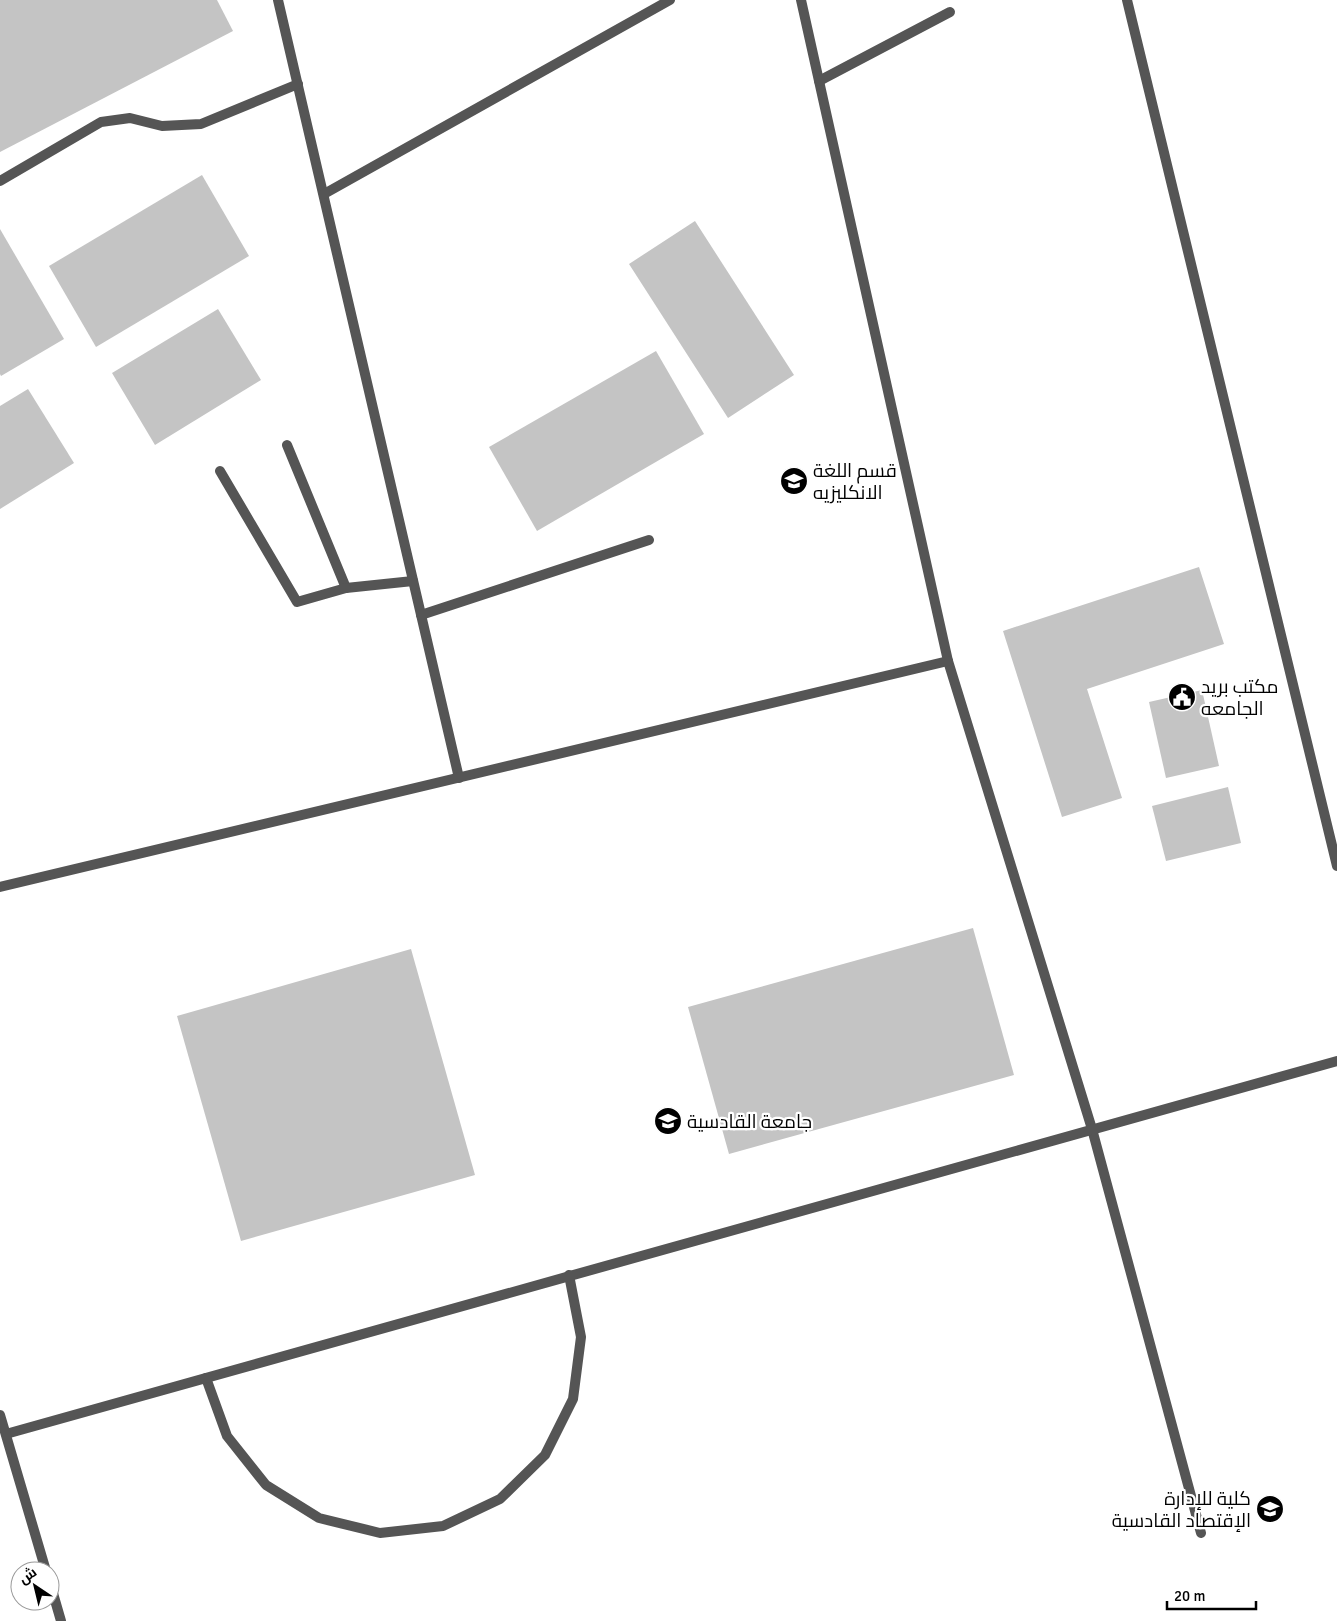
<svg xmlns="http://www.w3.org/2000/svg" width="1337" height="1621" font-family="Signika,Cairo,sans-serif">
<rect width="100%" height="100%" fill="#fff"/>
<g fill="#c4c4c4">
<path d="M0,0H217L233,31L0,152Z"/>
<path d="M202,175L249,256L96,347L49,266Z"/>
<path d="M695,221L794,375L728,418L629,264Z"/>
<path d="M0,229L64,339L1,376L0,374Z"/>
<path d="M218,309L261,380L155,445L112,373Z"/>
<path d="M656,351L704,434L537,531L489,447Z"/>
<path d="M28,389L74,463L0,509V406Z"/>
<path d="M1199,567L1224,644L1087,689L1122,798L1062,817L1003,631Z"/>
<path d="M1202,690L1219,766L1166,778L1149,702Z"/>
<path d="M1228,787L1241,843L1166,861L1152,806Z"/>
<path d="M973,928L1014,1075L729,1154L688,1007Z"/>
<path d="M411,949L475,1175L241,1241L177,1016Z"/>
</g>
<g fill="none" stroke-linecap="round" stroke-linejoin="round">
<g stroke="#555" stroke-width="10">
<path d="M278,0L459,778"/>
<path d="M801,0L948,661L1092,1129L1201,1533"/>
<path d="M1127,0L1337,866"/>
<path d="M819,81L950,12"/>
<path d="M0,181L101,122L130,118L162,126L201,124L298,84"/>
<path d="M324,194L670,0"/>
<path d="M287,445L346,588L413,581"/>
<path d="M220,471L297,602L346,588"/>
<path d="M421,615L649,540"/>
<path d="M0,887L948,661"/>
<path d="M206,1378L227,1436L266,1485L319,1518L380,1533L443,1526L500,1499L545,1455L573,1399L581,1337L569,1275"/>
<path d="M6,1434L1337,1061"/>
</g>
<g stroke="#555" stroke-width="10">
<path d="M0,1415L46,1571"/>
<path d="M50,1583L61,1621"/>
</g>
</g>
<defs>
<g id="university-disc" transform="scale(1.4375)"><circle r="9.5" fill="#000" stroke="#fff"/><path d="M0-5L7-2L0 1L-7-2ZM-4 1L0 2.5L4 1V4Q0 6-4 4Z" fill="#fff"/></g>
<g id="civic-disc" transform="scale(1.4375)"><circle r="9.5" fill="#000" stroke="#fff"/><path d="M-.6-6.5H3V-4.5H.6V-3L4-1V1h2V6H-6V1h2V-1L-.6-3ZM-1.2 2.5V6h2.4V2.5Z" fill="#fff"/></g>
</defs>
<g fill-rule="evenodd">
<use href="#university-disc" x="794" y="481"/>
<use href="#civic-disc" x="1182" y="697"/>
<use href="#university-disc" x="668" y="1121"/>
<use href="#university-disc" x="1270" y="1509"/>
</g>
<g text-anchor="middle" stroke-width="4.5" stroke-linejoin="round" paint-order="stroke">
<g font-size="19" fill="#000" stroke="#fff" text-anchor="start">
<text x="813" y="477">قسم اللغة<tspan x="813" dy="22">الانكليزيه</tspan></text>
<text x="1201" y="693">مكتب بريد<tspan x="1201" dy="22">الجامعه</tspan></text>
<text x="687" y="1128">جامعة القادسية</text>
<text x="1251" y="1505" text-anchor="end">كلية للإدارة<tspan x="1251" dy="22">الإقتصاد القادسية</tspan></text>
</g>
</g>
<g transform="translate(35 1586) rotate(325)"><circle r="24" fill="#ffffff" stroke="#999999"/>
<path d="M0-4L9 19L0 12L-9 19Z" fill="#000000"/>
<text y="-8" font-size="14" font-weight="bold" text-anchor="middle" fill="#000000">ش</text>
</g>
<path d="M1167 1601v8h89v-8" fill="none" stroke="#000000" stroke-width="2.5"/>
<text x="1174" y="1601" font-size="15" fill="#000000" stroke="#ffffff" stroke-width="4" paint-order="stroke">20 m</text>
</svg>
